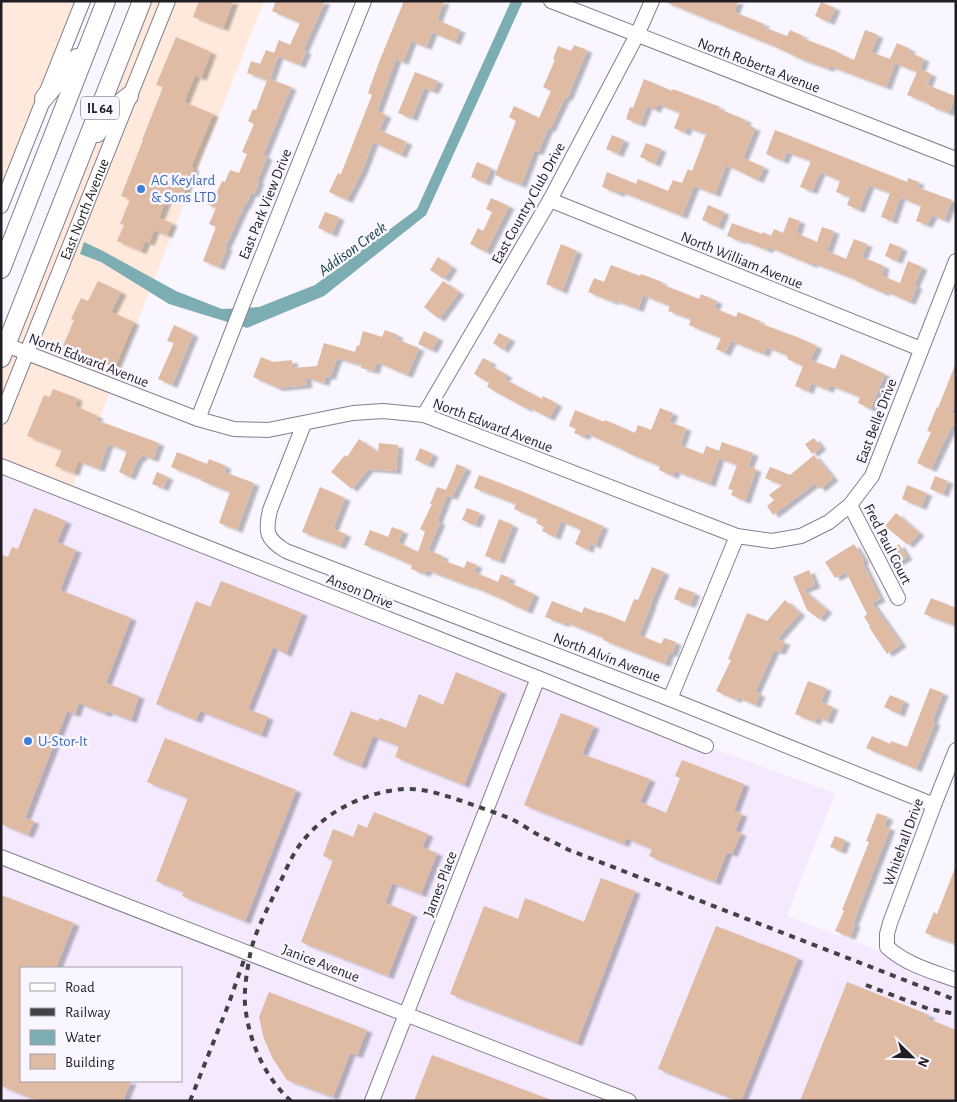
<svg xmlns="http://www.w3.org/2000/svg" width="957" height="1102" font-family="'Alegreya Sans',sans-serif">
<defs>
<filter id="shadow"><feDropShadow dx="5.5" dy="3" stdDeviation="1" flood-color="#0004"/></filter>
</defs>
<rect width="100%" height="100%" fill="#faf6ff"/>
<g fill="#ffe9dc">
<path d="M1,1H83L1,206Z"/>
<path d="M142,1H264L70,493L1,466V358Z"/>
</g>
<path fill="#f4e9fd" fill-rule="evenodd" d="M1,466L706,746L835,793L787,916L956,980V1101H1ZM21,968H181V1081H21Z"/>
<path fill="#7cadb2" d="M511,1H523L426,215L324,296L247,328L169,304L101,262L80,254L84,242L103,251L176,291L222,309L259,307L315,285L417,209Z"/>
<g fill="#e0bba4" filter="url(#shadow)">
<path d="M199,1H233L223,28L193,17Z"/>
<path d="M276,1H325L303,50L306,51L300,65L278,56L270,79L291,87L263,155L267,157L257,181H259L254,194L251,193L245,206H244L225,247L227,248L219,267L203,261L216,227L209,224L216,208L206,204L211,194L215,196L222,181L225,182L230,170L239,173L247,154L242,152L254,124L248,121L253,109L256,110L267,80L247,73L251,61L260,64L266,50L274,53L279,40L290,45L300,23L272,11Z"/>
<path d="M404,1H444L437,20L460,30L455,42L432,32L426,47L411,41L403,62L396,59L377,111L386,115L379,130L407,142L401,155L373,142L362,171L347,200L329,192L338,173L341,174L372,95L368,93L379,62Z"/>
<path d="M663,1H738L734,12L764,24L763,27L787,36L790,30L803,36L802,38L836,51V52L854,60L865,30L878,35L871,52L890,59L897,43L910,49L909,52L924,59L920,69L931,74L927,85L955,96L949,113L930,106V104L907,95L917,72L895,63L886,87L830,66L829,69L801,59L774,46Z"/>
<path d="M821,2L835,8L829,22L815,16Z"/>
<path d="M176,37L211,52L201,78L195,75L184,102L213,114L191,167L194,168L183,195L170,190L159,218L172,223L167,235L154,230L149,243L145,241L141,251L117,241L124,225L120,224L130,199L121,196L143,140H142L163,87L156,85Z"/>
<path d="M574,45L587,50L567,98L565,97L550,129L548,128L538,152L534,151L521,185L495,175L516,121L509,117L514,106L539,118L551,91L543,87L555,60L553,59L558,46L571,51Z"/>
<path d="M415,72L438,81L433,91L424,88L412,118L398,113Z"/>
<path d="M644,79L672,91L673,89L699,99L720,107L719,109L746,120L745,124L755,128L743,158L764,167L758,180L746,175V174L726,165L715,194L694,186L682,216L620,191L619,194L602,187L607,172L636,184L638,179L668,191L673,180L682,183L688,169L692,171L706,134L687,127L685,133L674,128L680,113L658,104L655,110L647,106L640,124L626,119L630,107L633,108Z"/>
<path d="M775,130L907,182L908,178L919,182L917,187L952,200L944,220L932,215L927,225L916,221L921,206L900,197L892,221L881,217L890,193L869,185L859,210L847,205L850,197L836,192L840,181L820,172L812,191L800,187L811,161L787,152L783,161L766,154Z"/>
<path d="M612,135L624,140L618,154L606,149Z"/>
<path d="M646,143L661,149L655,164L640,157Z"/>
<path d="M477,162L491,168L485,183L471,177Z"/>
<path d="M491,198L509,206L486,252L470,244L478,228L483,231L492,212L486,209Z"/>
<path d="M708,205L724,212L718,227L702,220Z"/>
<path d="M325,212L339,217L332,234L318,228Z"/>
<path d="M789,217L800,221L796,233L817,242L822,227L834,231L827,251L846,259L854,239L867,244L862,257L884,266L882,276L900,283L908,261L922,267L914,285L917,286L910,302L885,291L884,293L856,281L857,280L813,263L812,265L769,247L767,250L742,240L741,241L727,236L732,223L762,234L763,232L771,236L774,229L783,233Z"/>
<path d="M890,243L902,248L897,261L885,256Z"/>
<path d="M561,244L577,251L562,291L546,284Z"/>
<path d="M438,257L452,267L444,279L430,270Z"/>
<path d="M611,265L640,276L641,274L662,282L661,284L699,299L701,294L717,301L714,308L736,317L738,312L760,321L759,323L797,337L817,346L810,360L835,369L841,354L885,374L870,409L858,403L860,397L830,385L828,390L811,383L808,391L795,386L803,366L787,359L788,356L767,347L764,354L731,341L725,353L716,349L721,338L689,325L691,319L668,311L670,306L643,295L638,309L614,300L613,302L588,292L594,278L604,282Z"/>
<path d="M98,281L121,292L111,312L134,322L115,367L63,346L74,320L71,319L81,298L88,301Z"/>
<path d="M443,281L459,292L439,319L424,307Z"/>
<path d="M174,325L193,334L172,385L158,379L174,343L167,341Z"/>
<path d="M385,330L398,335L396,339L419,348L407,375L377,362L374,371L361,368L362,365L337,358L330,377L326,376L324,383L306,377L307,385L278,388L253,377L261,357L273,362L292,360L293,368L317,366L324,343L355,352L357,345L359,346L363,331L382,337Z"/>
<path d="M424,331L438,338L432,350L418,344Z"/>
<path d="M499,333L510,339L503,350L493,343Z"/>
<path d="M483,358L491,362L489,365L507,375L504,379L542,399L543,396L557,404L549,418L528,407L527,409L487,387L489,383L474,374Z"/>
<path d="M955,365L956,402L951,413L956,415V427L952,425L931,469L917,463L931,432L927,431L937,407L938,408Z"/>
<path d="M53,389L77,398L75,406L98,416L96,420L159,443L153,459L142,455L140,459H138L130,477L119,472L127,451L108,444L99,469L78,461L74,473L55,466L62,450L27,436L44,395L50,397Z"/>
<path d="M660,408L673,413L669,422L686,428L680,445L703,454L706,446L719,451L722,442L753,453L748,466L756,469L745,501L731,495L733,490L728,489L737,465L719,458L710,484L675,471L673,476L659,470L660,466L628,453V452L586,433L584,437L574,433L576,429L569,426L575,410L604,422L605,420L635,433L638,425L651,430Z"/>
<path d="M814,438L821,447L812,454L805,444Z"/>
<path d="M359,439L378,452L379,443L398,445L396,471L368,469L352,489L331,472L345,455L347,457Z"/>
<path d="M420,448L433,454L428,465L415,460Z"/>
<path d="M177,452L207,464L209,459L226,466L224,472L254,483L237,530L219,523L230,492L202,481L203,480L171,467Z"/>
<path d="M814,455L833,478L820,489L815,483L773,515L767,506L774,500L769,495L782,485L765,478L770,467L790,475Z"/>
<path d="M457,464L466,468L452,497L447,495L437,521L440,522L428,550L443,556L442,560L464,568L467,561L477,565L474,572L498,582L501,574L510,578L508,582L534,594L527,611L507,602V601L469,585V586L427,570L425,574L411,569L412,565L375,549L364,545L370,530L388,537L392,527L403,531L398,542L418,552L425,532L420,529L432,504H430L437,487L446,490Z"/>
<path d="M157,472L168,477L163,488L152,484Z"/>
<path d="M479,475L521,491L603,526L595,546L590,543L588,550L575,544L581,530L561,521L555,537L542,531L544,527L536,523L538,519L514,509L516,504L474,488Z"/>
<path d="M935,476L948,481L943,494L930,489Z"/>
<path d="M907,485L927,493L921,507L902,499Z"/>
<path d="M320,487L345,498L333,529L346,534L340,546L302,532Z"/>
<path d="M34,508L66,521L57,542L76,550L60,590L131,618L106,683L139,696L131,720L107,711L106,714L79,703L75,714L67,711L25,818L34,821L28,835L1,824V554L8,557L12,547L18,549Z"/>
<path d="M467,508L480,513L475,525L462,520Z"/>
<path d="M896,513L919,533L908,545L885,526Z"/>
<path d="M499,519L513,525L499,561L485,556Z"/>
<path d="M854,544L864,560L862,562L880,599L872,603L901,644L887,654L869,627L870,626L864,617L867,614L846,572L835,578L825,562Z"/>
<path d="M899,544L907,557L895,564L888,551Z"/>
<path d="M652,567L664,572L650,605H651L639,635L661,644L664,638L676,642L672,654L669,653L665,664L603,640L604,638L565,622L564,624L545,617L552,601L582,613L584,607L599,613L600,612L625,622L634,599L638,600Z"/>
<path d="M809,570L815,585L803,590L827,610L819,619L807,610L793,577Z"/>
<path d="M221,581L302,613L286,654L273,647L248,709L268,717L261,735L200,711L196,720L156,704L196,601L210,607Z"/>
<path d="M679,587L695,593L690,605L674,599Z"/>
<path d="M931,598L956,608V626L924,614Z"/>
<path d="M785,600L800,613L777,639L785,642L780,652L774,650L755,692L760,694L755,705L737,697L736,700L716,691L731,660L728,659L747,613L767,621Z"/>
<path d="M456,672L501,691L464,785L395,757L399,746L373,736L361,766L333,755L351,711L378,721L380,718L406,728L419,694L443,705Z"/>
<path d="M808,681L826,688L821,702L833,707L827,721L817,717L815,722L795,714Z"/>
<path d="M930,688L943,693L932,721L935,722L916,769L866,748L872,736L890,744L891,741L907,747Z"/>
<path d="M890,695L904,701L899,714L884,707Z"/>
<path d="M561,713L594,726L582,754L650,779L640,802L666,813L680,778L675,776L682,760L744,784L734,811L742,814L735,831L741,833L732,854L727,852L715,882L649,856L652,849L626,838L624,844L524,805Z"/>
<path d="M165,738L296,790L245,921L182,896L184,892L156,881L188,798L147,782Z"/>
<path d="M374,812L428,834L422,847L437,853L421,894L392,883L385,903L412,914L388,976L301,942L333,860L323,856L333,829L353,837L358,824L367,828Z"/>
<path d="M877,813L888,817L884,826L890,828L853,923L855,924L850,937L835,931L844,911L842,910L869,842L866,841Z"/>
<path d="M835,836L845,840L841,851L830,847Z"/>
<path d="M955,868H956V944L925,933L934,912L937,914Z"/>
<path d="M601,878L635,891L577,1043L450,994L484,906L518,919L525,898L584,922Z"/>
<path d="M1,895L74,923L56,968H21V1081H131L123,1101H39L1,1086Z"/>
<path d="M716,926L798,958L741,1101H738L658,1069Z"/>
<path d="M847,982L929,1015L928,1019L956,1030V1101H800Z"/>
<path d="M269,992L367,1030L357,1055L350,1053L333,1097L287,1080L273,1059L264,1039L259,1017Z"/>
<path d="M432,1055L551,1100L550,1101H414Z"/>
</g>
<g fill="none" stroke-linecap="round" stroke-linejoin="round">
<g stroke="#857f8c" stroke-width="16">
<g id="minor">
<path d="M551,1L956,159"/>
<path d="M550,200L921,349"/>
<path d="M1,206L83,1"/>
<path d="M1,343L198,419L234,429L268,430L353,413L383,411L424,415L737,536"/>
<path d="M424,415L550,200L637,35L652,1"/>
<path id="s1" d="M1,417L168,1"/>
<path d="M198,419L244,301L364,1"/>
<path d="M304,424L270,510C265,532 266,539 286,551L670,699L934,805"/>
<path d="M1,466L538,678L706,746"/>
<path d="M850,505L898,598"/>
<path d="M670,699L737,536L772,541L801,536L829,522L850,505L872,476L956,261"/>
<path d="M956,750L934,805L890,923L887,934V947C907,965 931,971 956,980"/>
<path d="M1,857L629,1101"/>
<path d="M372,1101L538,678"/>
</g>
</g>
<g stroke="#857f8c" stroke-width="20">
<g id="major">
<path d="M44,98L77,58"/>
<path d="M97,133L117,106L129,96"/>
<path d="M1,269L106,1"/>
<path d="M1,358L142,1"/>
</g>
</g>
<use href="#minor" stroke="#fff" stroke-width="14"/>
<use href="#major" stroke="#fff" stroke-width="18"/>
<g stroke="#434146" stroke-width="4" stroke-dasharray="6 6" stroke-linecap="butt">
<path d="M866,985L929,1009L956,1014"/>
<path d="M190,1101L229,1003L245,957"/>
<path d="M291,1101C264,1077 248,1039 245,1004C244,988 247,971 250,955C254,934 265,914 274,895C283,878 290,857 302,842C326,811 365,792 404,789C424,788 443,795 462,801C478,807 494,812 509,818C518,822 527,828 535,833C546,839 558,844 569,850L956,1000"/>
</g>
</g>
<g fill="#3f7fe0" stroke="#faf6ff" stroke-width="2">
<circle cx="141" cy="189" r="5"/>
<circle cx="28" cy="741" r="5"/>
</g>
<g text-anchor="middle" stroke-width="5" stroke-linejoin="round" paint-order="stroke">
<rect fill="#faf6ff" stroke="#615f65" stroke-width="1" x="81" y="96.5" width="38" height="23" rx="4"/>
<g font-size="14" font-weight="bold" fill="#201e23">
<text x="100" y="113">IL 64</text>
</g>
<g font-size="15" fill="#201e23" stroke="#faf6ff">
<text transform="translate(759 65) rotate(21)" y="5">North Roberta Avenue</text>
<text transform="translate(528 203) rotate(-61)" y="5">East Country Club Drive</text>
<text transform="translate(265 204) rotate(-68)" y="5">East Park View Drive</text>
<text dy="5" stroke="none"><textPath href="#s1" startOffset="224">East North Avenue</textPath></text>
<text transform="translate(742 260) rotate(22)" y="5">North William Avenue</text>
<text transform="translate(89 360) rotate(21)" y="5">North Edward Avenue</text>
<text transform="translate(876 421) rotate(-69)" y="5">East Belle Drive</text>
<text transform="translate(493 425) rotate(21)" y="5">North Edward Avenue</text>
<text transform="translate(888 544) rotate(63)" y="5">Fred Paul Court</text>
<text transform="translate(360 591) rotate(22)" y="5">Anson Drive</text>
<text transform="translate(607 657) rotate(21)" y="5">North Alvin Avenue</text>
<text transform="translate(903 842) rotate(-70)" y="5">Whitehall Drive</text>
<text transform="translate(440 884) rotate(-69)" y="5">James Place</text>
<text transform="translate(321 963) rotate(21)" y="5">Janice Avenue</text>
</g>
<g font-size="15" fill="#366cbe" stroke="#faf6ff" text-anchor="start">
<text x="151" y="185">AG Keylard<tspan x="151" dy="17">&amp; Sons LTD</tspan></text>
<text x="38" y="746">U-Stor-It</text>
</g>
<g font-size="16" font-style="italic" fill="#0d3d41" stroke="#faf6ff">
<text transform="translate(352 248) rotate(-36)" y="6">Addison Creek</text>
</g>
</g>
<rect width="957" height="1102" fill="none" stroke="#201e23" stroke-width="5"/>
<rect x="20" y="967" width="162" height="115" fill="#faf6ff" stroke="#a3a0a7"/>
<rect x="30" y="983" width="25" height="8" fill="#ffffff" stroke="#a3a0a7"/>
<text x="65" y="992" font-size="15" fill="#201e23">Road</text>
<rect x="30" y="1008" width="25" height="8" fill="#434146" stroke="#a3a0a7"/>
<text x="65" y="1017" font-size="15" fill="#201e23">Railway</text>
<rect x="30" y="1030" width="25" height="15" fill="#7cadb2" stroke="#a3a0a7"/>
<text x="65" y="1042" font-size="15" fill="#201e23">Water</text>
<rect x="30" y="1054" width="25" height="15" fill="#e0bba4" stroke="#a3a0a7"/>
<text x="65" y="1067" font-size="15" fill="#201e23">Building</text>
<g transform="translate(912 1057) rotate(113)" stroke="#faf6ff" stroke-width="4" paint-order="stroke">
<path d="M0-4L9 19L0 12L-9 19Z" fill="#201e23"/>
<text y="-8" font-size="14" font-weight="bold" text-anchor="middle" fill="#201e23">N</text>
</g>
</svg>
